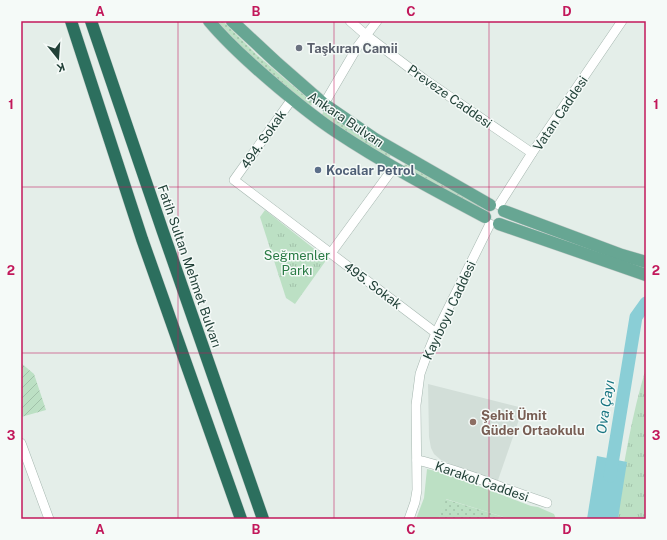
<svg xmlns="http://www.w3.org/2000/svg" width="667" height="540" font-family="'Public Sans',sans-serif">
<defs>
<pattern id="grass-dots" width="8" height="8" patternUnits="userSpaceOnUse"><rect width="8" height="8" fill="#bce0c4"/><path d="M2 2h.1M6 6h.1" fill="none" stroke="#a1c1a9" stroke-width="1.8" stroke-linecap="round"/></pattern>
<pattern id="park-tufts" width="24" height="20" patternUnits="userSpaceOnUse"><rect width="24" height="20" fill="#bce0c4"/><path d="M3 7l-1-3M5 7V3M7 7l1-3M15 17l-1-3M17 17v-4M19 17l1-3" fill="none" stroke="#a1c1a9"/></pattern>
<pattern id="garden-furrows" width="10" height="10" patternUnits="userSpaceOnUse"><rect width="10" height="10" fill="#bce0c4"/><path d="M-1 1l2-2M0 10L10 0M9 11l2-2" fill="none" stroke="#a1c1a9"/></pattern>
</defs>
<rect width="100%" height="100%" fill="#e4eee9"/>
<path fill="#d2ded8" d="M428,384L523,408L497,483L441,460L434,454L431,448L429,437Z"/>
<g fill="url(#grass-dots)">
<path d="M217,21H223L257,55L313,103L310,107L257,62Z"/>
<path d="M324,111L391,155L388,159L322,115Z"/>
<path d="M405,164L483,206L482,209L403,167Z"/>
<path d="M445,499L510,519H439Z"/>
</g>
<g fill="url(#park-tufts)">
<path d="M265,210L327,259L295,304L286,298L260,217Z"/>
<path d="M646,368V519H615C623,469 631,417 646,368Z"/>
</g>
<path fill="url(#garden-furrows)" d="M21,363L34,374L46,410L21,417Z"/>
<path fill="#bce0c4" d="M427,469L444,473L531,506L538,507L554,514L556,519H510L446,499L439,519H416L424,498Z"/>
<path fill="#8aced6" d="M597,456L627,462L618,519H587Z"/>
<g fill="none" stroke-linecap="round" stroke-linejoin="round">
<path stroke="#8aced6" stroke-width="13" d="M610,476L636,317L646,303"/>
<g stroke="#a6b7b0" stroke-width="10">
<g id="minor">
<path d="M350,21L366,35L424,79L532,153"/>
<path d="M292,99L234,180L436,333"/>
<path d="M324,104L358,46L377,21"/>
<path d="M499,205L532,153L622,21"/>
<path d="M331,253L394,167"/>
<path d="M21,443L49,519"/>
<path d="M417,460C461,470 504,489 547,503"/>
<path d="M409,519L415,502L417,490L416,405L420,374L425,360L436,333L490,224"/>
</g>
</g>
<g stroke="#c1cac7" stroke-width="13">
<g id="major">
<path d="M209,21C230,46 254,67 279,88C297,103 315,118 335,131C383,163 434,190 485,217"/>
<path d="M232,21L276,62L324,104L375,139L490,205"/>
<path d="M504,211L622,255L646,262"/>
<path d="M499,224L646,275"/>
</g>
</g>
<g stroke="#c1cac7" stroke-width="13">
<g id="highway">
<path d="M71,21L142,239L241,519"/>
<path d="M91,21L163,232L263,519"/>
</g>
</g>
<use href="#minor" stroke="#fff" stroke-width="9"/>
<use href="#major" stroke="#67a693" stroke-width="12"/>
<use href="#highway" stroke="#2c6f5e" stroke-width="12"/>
</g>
<path fill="none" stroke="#c2185b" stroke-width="1" stroke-opacity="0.55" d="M178,21V519M334,21V519M489,21V519M21,187H646M21,353H646"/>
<circle fill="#6b7280" stroke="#f5faf8" stroke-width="1.5" cx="299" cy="48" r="4"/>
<circle fill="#5c6f8a" stroke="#f5faf8" stroke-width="1.5" cx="318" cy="170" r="4"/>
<circle fill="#8d6e63" stroke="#f5faf8" stroke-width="1.5" cx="473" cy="422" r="4"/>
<g text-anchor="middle" stroke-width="3" stroke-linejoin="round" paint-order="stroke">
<g font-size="13" font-weight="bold" fill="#5b616d" stroke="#f5faf8" text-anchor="start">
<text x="307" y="53">Taşkıran Camii</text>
</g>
<g font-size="13" fill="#224138" stroke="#f5faf8">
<text transform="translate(450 96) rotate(35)" y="5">Preveze Caddesi</text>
<text transform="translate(560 113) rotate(-56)" y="5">Vatan Caddesi</text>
<text transform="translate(346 119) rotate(34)" y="5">Ankara Bulvarı</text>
<text transform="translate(263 139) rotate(-55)" y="5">494. Sokak</text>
<text transform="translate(190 266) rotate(71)" y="5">Fatih Sultan Mehmet Bulvarı</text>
<text transform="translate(373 285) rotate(37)" y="5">495. Sokak</text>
<text transform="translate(449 310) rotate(-65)" y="5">Kayıboyu Caddesi</text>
<text transform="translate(482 481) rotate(19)" y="5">Karakol Caddesi</text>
</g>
<g font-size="13" font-weight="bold" fill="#4e5e75" stroke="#f5faf8" text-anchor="start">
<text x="326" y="175">Kocalar Petrol</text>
</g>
<g font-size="13" fill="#2a7b45" stroke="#f5faf8">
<text x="297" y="260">Seğmenler<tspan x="297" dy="15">Parkı</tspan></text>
</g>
<g font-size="13" font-weight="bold" fill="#785e54" stroke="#f5faf8" text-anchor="start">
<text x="481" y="420">Şehit Ümit<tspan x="481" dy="15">Güder Ortaokulu</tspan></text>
</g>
<g font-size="14" font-style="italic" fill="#187581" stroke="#f5faf8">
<text transform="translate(605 407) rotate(-81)" y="5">Ova Çayı</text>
</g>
</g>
<rect width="667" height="540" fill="none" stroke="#f5faf8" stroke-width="44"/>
<g transform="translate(58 58) rotate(163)" stroke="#f5faf8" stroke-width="3" paint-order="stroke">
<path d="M0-3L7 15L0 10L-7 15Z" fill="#224138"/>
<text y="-6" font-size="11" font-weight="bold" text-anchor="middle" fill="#224138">K</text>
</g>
<rect x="22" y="22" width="623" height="496" fill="none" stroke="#c2185b" stroke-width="1.5"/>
<g font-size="13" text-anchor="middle" font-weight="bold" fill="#c2185b">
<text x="100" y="16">A</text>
<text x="256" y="16">B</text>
<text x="411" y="16">C</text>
<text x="567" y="16">D</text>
<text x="11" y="109">1</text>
<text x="656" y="109">1</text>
<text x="11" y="275">2</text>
<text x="656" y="275">2</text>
<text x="11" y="440">3</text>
<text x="656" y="440">3</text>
<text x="100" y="534">A</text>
<text x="256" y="534">B</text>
<text x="411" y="534">C</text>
<text x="567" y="534">D</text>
</g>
</svg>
